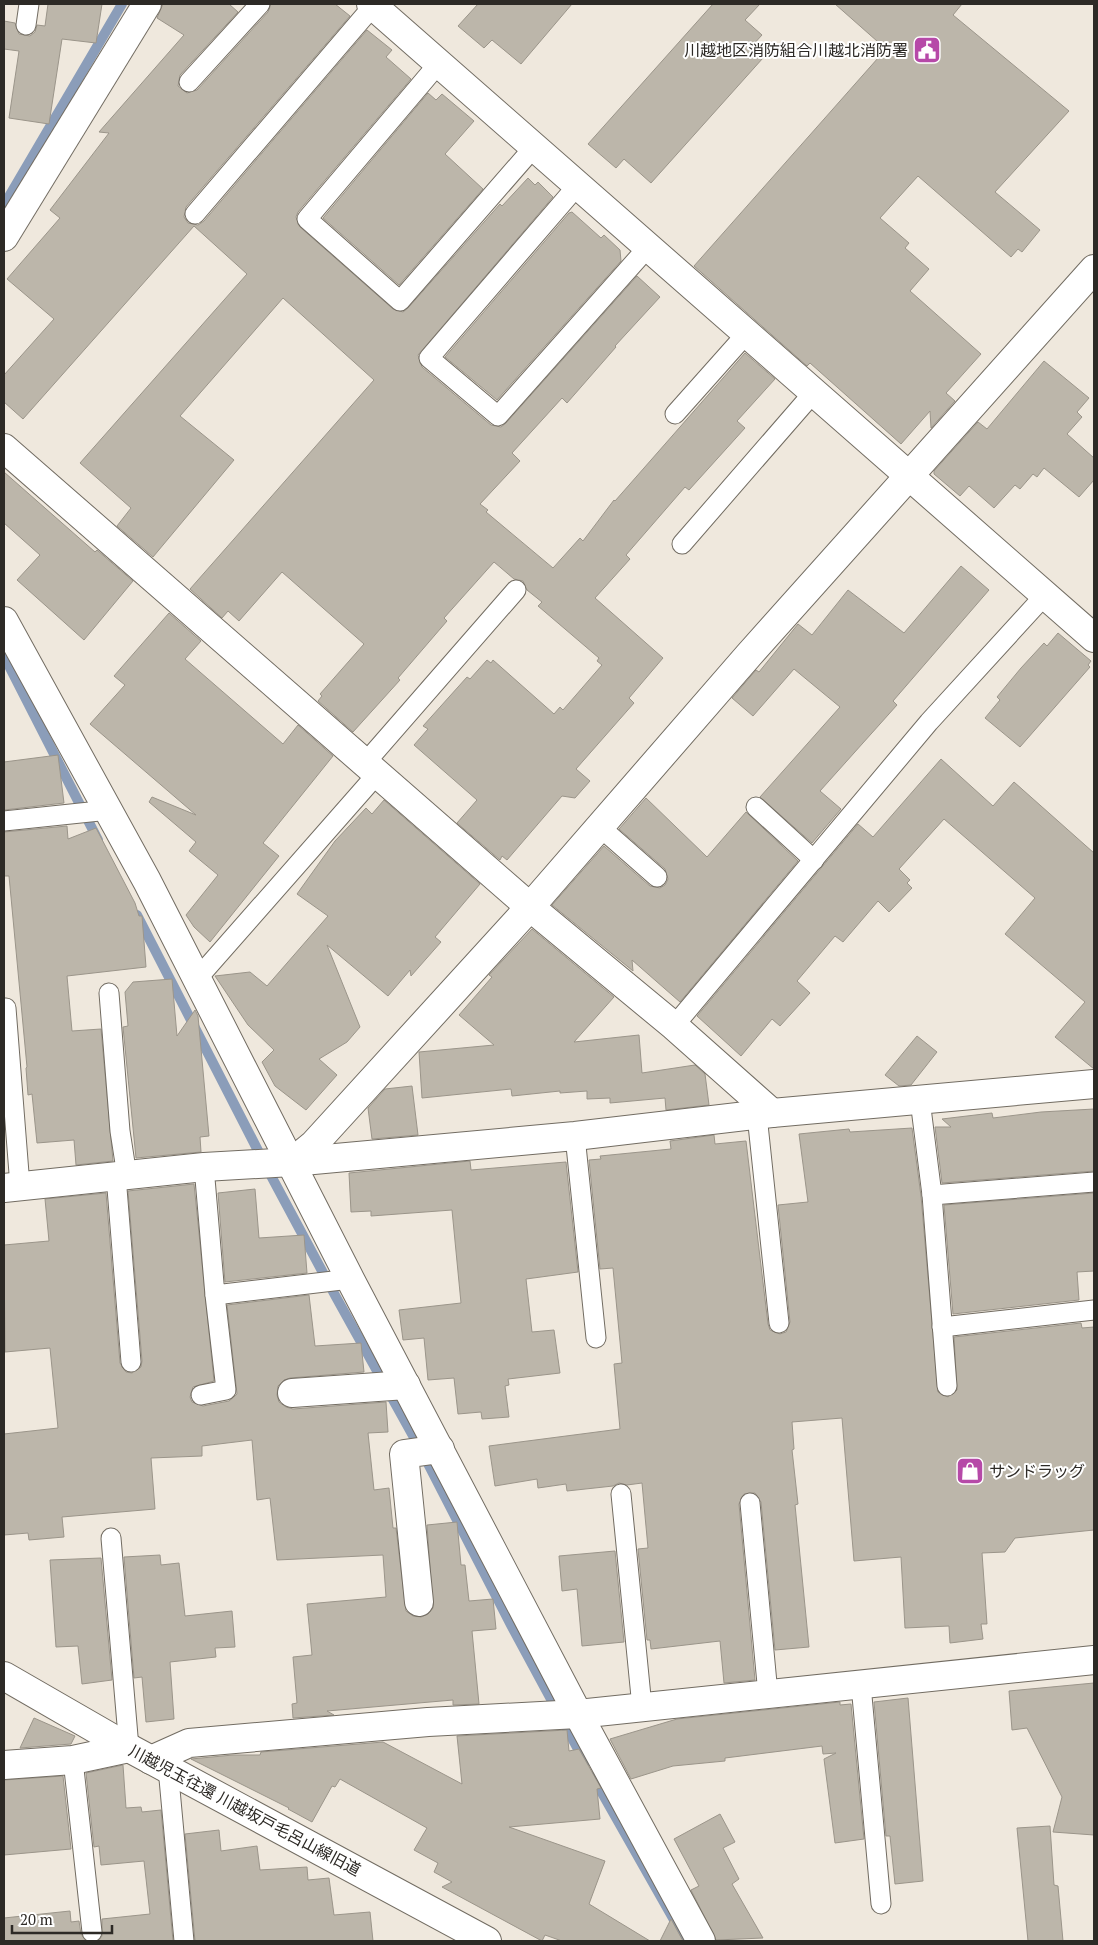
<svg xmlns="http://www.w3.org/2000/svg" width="1098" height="1945" font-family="'PT Serif','Noto Sans JP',serif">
<rect width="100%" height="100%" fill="#efe8dd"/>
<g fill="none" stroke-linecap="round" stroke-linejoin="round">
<g stroke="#8b9db9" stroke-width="10">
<path d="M4,205L122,4"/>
<path d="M4,656L98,840"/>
<path d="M137,915L269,1172L336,1297L421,1450L511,1625L585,1762"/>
<path d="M593,1777L686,1941"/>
</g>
</g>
<g fill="#bcb6aa" stroke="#9b958a">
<path d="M48,4H102L96,43L62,39L49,124L9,118L19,51L4,49V21L15,23L19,34L30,36L35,32L37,25L45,26Z"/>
<path d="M163,4H229L238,12L180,75L178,86L187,93L197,90L268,12L271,4H335L350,16L186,207L184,217L188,223L198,225L204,221L367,30L392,50L386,57L411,79L298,212L296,217L300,227L393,309L403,312L408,308L500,204L502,206L528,178L535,185L538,182L553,197L418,355L422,367L491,425L501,427L506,423L637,276L660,297L615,346L616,347L567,403L562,398L512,453L520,461L480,504L488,510L486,512L553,568L580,538L583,541L614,500L615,501L745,353L775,379L737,421L745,428L689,490L685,487L626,555L630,559L595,598L663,658L629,698L634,703L576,769L590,781L575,798L562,796L507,860L502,856L500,860L457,823L477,800L414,745L428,729L423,726L467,677L470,679L487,660L491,663L493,660L554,714L560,707L563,710L602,665L597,661L599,658L538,606L542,602L527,590L523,581L514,579L494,562L444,618L447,621L398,678L400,680L353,732L318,701L322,696L320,694L364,644L282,572L239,621L228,611L222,618L190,589L374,380L283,298L180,416L234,460L153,557L117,526L131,508L80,463L247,274L194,226L23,419L4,402V375L54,319L7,279L60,218L50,210L109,133L99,132L184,35L157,18Z"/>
<path d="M478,4H572L521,64L492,40L484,48L458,26Z"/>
<path d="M713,4H760L745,20L762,35L751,47L763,58L651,183L624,159L616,168L588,144Z"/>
<path d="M835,4H962L953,15L1069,111L995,192L1040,230L1022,252L1018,249L1011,257L918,176L880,218L909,243L905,248L929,269L910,291L981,354L946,393L955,401L931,428L930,411L901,444L810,363L807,366L694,266L886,49Z"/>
<path d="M428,93L436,100L442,94L474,121L445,154L483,189L399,285L323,218Z"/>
<path d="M572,212L601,238L604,235L620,250L621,261L497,400L445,357L569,213Z"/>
<path d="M1044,361L1089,398L1077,412L1082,417L1067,434L1094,458V480L1079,497L1044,468L1037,477L1033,474L1020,489L1015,485L994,508L969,486L960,496L934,474V471L978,422L987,429Z"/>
<path d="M4,472L95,552L97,550L133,581L84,640L17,580L40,555L4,523Z"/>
<path d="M961,566L989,590L893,701L897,705L820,791L841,809L812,843L760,797L840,707L794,669L753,716L732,698L756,670L759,672L798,624L812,635L848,590L904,633Z"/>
<path d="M169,613L201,641L185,659L283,744L298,725L333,756L263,843L279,856L210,942L194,927L186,915L218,875L189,851L196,842L149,802L152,797L196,815L90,724L125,685L114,676Z"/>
<path d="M1058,633L1091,661L1088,665L1090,667L1020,747L985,718L1000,700L997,697L1021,668L1044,643L1047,646Z"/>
<path d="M58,755L64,803L4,810V762Z"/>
<path d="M941,759L993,806L1014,782L1094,853V1069L1055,1037L1085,1002L1005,934L1035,898L944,819L899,869L910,880L907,883L912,888L889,912L878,901L843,942L835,936L797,981L810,993L780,1026L772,1019L741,1056L697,1016L858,824L873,837Z"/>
<path d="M646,798L707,857L746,812L798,861L680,1002L632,960L633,971L552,905L604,846L650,886L660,888L665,885L668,879L665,869L619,829Z"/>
<path d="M384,800L480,884L435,937L441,942L411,976L410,970L388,996L327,945L360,1027L347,1042L319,1059L337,1075L306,1110L275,1086L262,1062L274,1050L248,1025L215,976L250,972L267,986L328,916L297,894L335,841L366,808L372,814Z"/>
<path d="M67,826L68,839L96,828L135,903L139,916H142L146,967L67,976L72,1031L101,1029L113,1161L76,1165L74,1140L37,1143L32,1094L28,1095L26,1068L27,1067L9,876H4V832Z"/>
<path d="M532,929L614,997L574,1042L639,1035L642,1073L695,1065L705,1074L709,1105L666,1110L665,1098L610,1103V1098L587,1099V1091L560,1093V1091L512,1096L511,1089L422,1098L419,1052L494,1045L459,1015L492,977L489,975Z"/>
<path d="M172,979L177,1036L195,1010L198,1016L209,1136L200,1137L201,1152L136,1158L123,1027L128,1026L125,992L133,982Z"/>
<path d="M917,1036L937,1052L911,1085L899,1086L885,1075Z"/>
<path d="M412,1086L418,1135L372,1139L368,1108L385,1089Z"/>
<path d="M1094,1109V1171L942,1183L935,1127H951L942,1119L992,1113L993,1118L1041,1112Z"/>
<path d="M912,1128L921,1196L938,1392L948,1397L957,1390L954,1337L1081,1323L1082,1328L1094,1327V1530L1015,1538L1005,1552L982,1553L987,1624H981L983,1639L950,1643L949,1626L905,1628L901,1557L854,1561L842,1418L792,1422L794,1449L792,1450L798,1504L795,1505L809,1647L775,1650L761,1502L755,1493L744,1494L739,1504L755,1680L724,1683L720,1641L651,1649L650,1640H647L638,1549L648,1548L642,1483L627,1485L619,1483L613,1486L567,1491L566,1484L538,1488L537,1479L495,1486L489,1446L620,1429L614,1364L622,1363L613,1268L600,1269L589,1160L601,1159L600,1156L671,1149L670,1141L714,1135L715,1144L746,1141L768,1324L770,1330L780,1334L786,1332L790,1322L778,1205L808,1202L799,1134L849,1129L850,1132Z"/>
<path d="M470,1161L471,1170L566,1162L578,1272L526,1279L532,1332L554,1330L560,1373L508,1379L509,1385L505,1386L509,1417L482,1419L481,1412L458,1414L454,1378L428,1380L424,1338L403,1340L399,1310L461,1303L452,1210L371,1216V1211L351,1212L349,1173Z"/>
<path d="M194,1184L214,1381L193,1387L190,1397L192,1402L203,1406L229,1401L237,1394L227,1305L309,1295L315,1346L361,1343L364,1372L290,1378L284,1380L278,1386L277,1395L279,1402L286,1407L293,1409L386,1402L388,1432L368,1433L374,1490L389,1488L393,1528H396L406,1611L413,1616L421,1617L428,1614L433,1608L427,1525L457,1522L461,1565H465L469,1601L493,1599L496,1629L472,1631L479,1704L453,1705V1700L327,1711L334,1715L293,1718L292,1704L297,1703L293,1657L312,1655L307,1604L386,1597L383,1555L277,1560L270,1498L257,1500L252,1440L202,1446V1456L151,1458L155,1509L62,1517L64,1537L29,1540L28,1533L4,1535V1434L58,1428L50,1348L5,1352L4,1245L49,1241L45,1199L106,1193L120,1363L126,1372L132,1373L141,1367L142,1361L128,1191Z"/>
<path d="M255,1189L259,1238L304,1235L307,1273L225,1282L218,1193Z"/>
<path d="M1094,1193V1271L1077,1272L1079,1300L953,1314L944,1205Z"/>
<path d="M615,1551L624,1642L582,1646L577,1589L562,1591L559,1556Z"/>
<path d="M160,1555L161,1565L179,1563L185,1616L232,1611L235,1647L215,1648L216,1657L170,1662L174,1719L146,1722L142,1677L134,1678L124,1557Z"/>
<path d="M101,1558L112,1680L82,1684L78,1646L56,1647L50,1560Z"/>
<path d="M1094,1683V1835L1053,1832L1062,1797L1027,1728L1012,1730L1009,1691Z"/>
<path d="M908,1698L923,1881L895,1884L890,1836H886L874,1702Z"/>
<path d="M840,1702V1705L851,1704L864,1839L835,1843L824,1759L836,1753L823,1754L822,1746L725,1758V1761L673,1766L631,1779L610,1739L677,1719Z"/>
<path d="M34,1718L75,1736L71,1744L20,1748Z"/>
<path d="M567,1730L569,1751L579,1749L601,1788L597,1789L600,1819L509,1827L605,1861L589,1904L650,1941H562L545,1935L542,1941L442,1887L452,1882L434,1872L438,1863L414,1850L427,1828L340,1779L335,1787L332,1786L312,1822L288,1809L289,1808L191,1759L233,1755H260L261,1752L383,1742L462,1784L457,1736Z"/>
<path d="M123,1765L126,1808L141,1807L142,1812L161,1810L173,1941H98L102,1936V1919L150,1914L144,1861L101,1865L99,1846L94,1847L86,1773Z"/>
<path d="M63,1776L71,1849L4,1855V1780Z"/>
<path d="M720,1814L735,1842L723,1848L739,1879L732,1884L763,1938L716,1940L691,1890L699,1886L674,1839Z"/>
<path d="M1050,1826L1054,1885L1058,1886L1063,1941H1028L1017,1828Z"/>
<path d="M219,1830L221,1851L257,1846L260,1870L307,1867L308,1880L329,1878L334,1915L370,1912L373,1941H195L185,1834Z"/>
<path d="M70,1911L71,1922L79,1921L81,1934L86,1941H4V1918Z"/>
<path d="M671,1919L683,1941H660Z"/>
</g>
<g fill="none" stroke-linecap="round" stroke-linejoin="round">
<g stroke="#726c62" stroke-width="21">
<g id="service">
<path d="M26,25L29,4"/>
<path d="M439,63L307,219L400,301L534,147"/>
<path d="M189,82L260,4"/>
<path d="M577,186L429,358L498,416L649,246"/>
<path d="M195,214L373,6"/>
<path d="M675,414L748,332"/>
<path d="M682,544L814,392"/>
<path d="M366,762L516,590"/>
<path d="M756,807L814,860"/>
<path d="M4,821L109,810"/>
<path d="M600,827L657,877"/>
<path d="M196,980L378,773"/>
<path d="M109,993L120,1131L127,1176"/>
<path d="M6,1008L20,1186"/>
<path d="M674,1026L929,722L1045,595"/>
<path d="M920,1100L932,1195L947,1386"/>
<path d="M757,1115L779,1323"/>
<path d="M575,1136L596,1338"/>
<path d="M204,1167L215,1295L350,1279"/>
<path d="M116,1176L131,1362"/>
<path d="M932,1195L1094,1182"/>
<path d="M942,1327L1094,1310"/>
<path d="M201,1395L226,1390L215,1295"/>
<path d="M621,1494L642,1707"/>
<path d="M750,1503L768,1694"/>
<path d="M111,1538L129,1748"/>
<path d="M861,1685L881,1904"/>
<path d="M73,1760L92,1932"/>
<path d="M168,1768L184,1941"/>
</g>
</g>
<g stroke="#726c62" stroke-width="30">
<g id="minor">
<path d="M371,4L1094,638"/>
<path d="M4,237L147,4"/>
<path d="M4,448L530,907L674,1026L772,1113"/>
<path d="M4,621L147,881L350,1279L578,1714L701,1941"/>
<path d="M292,1162L314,1144L530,907L748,656L1094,269"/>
<path d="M4,1188L204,1167L292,1162L575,1136L772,1113L1094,1084"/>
<path d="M292,1393L406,1385"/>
<path d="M419,1602L404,1454L440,1449"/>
<path d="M151,1760L189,1743L428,1722L578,1714L1094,1660"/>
<path d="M4,1765L73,1760L129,1748"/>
</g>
</g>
<g stroke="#726c62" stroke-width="30">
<path id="tertiary" d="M4,1676L129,1748L487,1941"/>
</g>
<use href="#service" stroke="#fff" stroke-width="19"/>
<use href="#minor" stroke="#fff" stroke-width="28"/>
<use href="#tertiary" stroke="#fff" stroke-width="28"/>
</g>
<defs>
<g id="civic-square" transform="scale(1.4375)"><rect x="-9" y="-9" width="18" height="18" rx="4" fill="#b649a8" stroke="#fff"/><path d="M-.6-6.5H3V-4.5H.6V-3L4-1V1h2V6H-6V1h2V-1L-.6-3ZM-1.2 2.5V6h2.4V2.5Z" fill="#fff"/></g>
<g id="shop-square" transform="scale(1.4375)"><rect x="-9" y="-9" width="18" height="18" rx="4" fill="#b649a8" stroke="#fff"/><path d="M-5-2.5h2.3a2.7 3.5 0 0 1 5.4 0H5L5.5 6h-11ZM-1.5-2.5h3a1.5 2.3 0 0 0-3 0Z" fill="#fff"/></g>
</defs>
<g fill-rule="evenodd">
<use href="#civic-square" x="927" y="50"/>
<use href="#shop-square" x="970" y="1471"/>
</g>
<g text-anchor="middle" stroke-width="4" stroke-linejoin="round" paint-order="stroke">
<g font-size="16" fill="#2d2a26" stroke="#fff" text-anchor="end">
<text x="908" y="56">川越地区消防組合川越北消防署</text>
<text x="989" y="1477" text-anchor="start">サンドラッグ</text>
</g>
<g font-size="16" fill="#2d2a26" stroke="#fff">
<text transform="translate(245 1810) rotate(28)" y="6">川越児玉往還 川越坂戸毛呂山線旧道</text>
</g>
</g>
<rect width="1098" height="1945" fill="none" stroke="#2d2a26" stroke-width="10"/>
<path d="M12 1925v8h100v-8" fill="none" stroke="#2d2a26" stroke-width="2.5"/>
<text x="20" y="1925" font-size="15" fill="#2d2a26" stroke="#ffffff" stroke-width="4" paint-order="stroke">20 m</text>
</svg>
